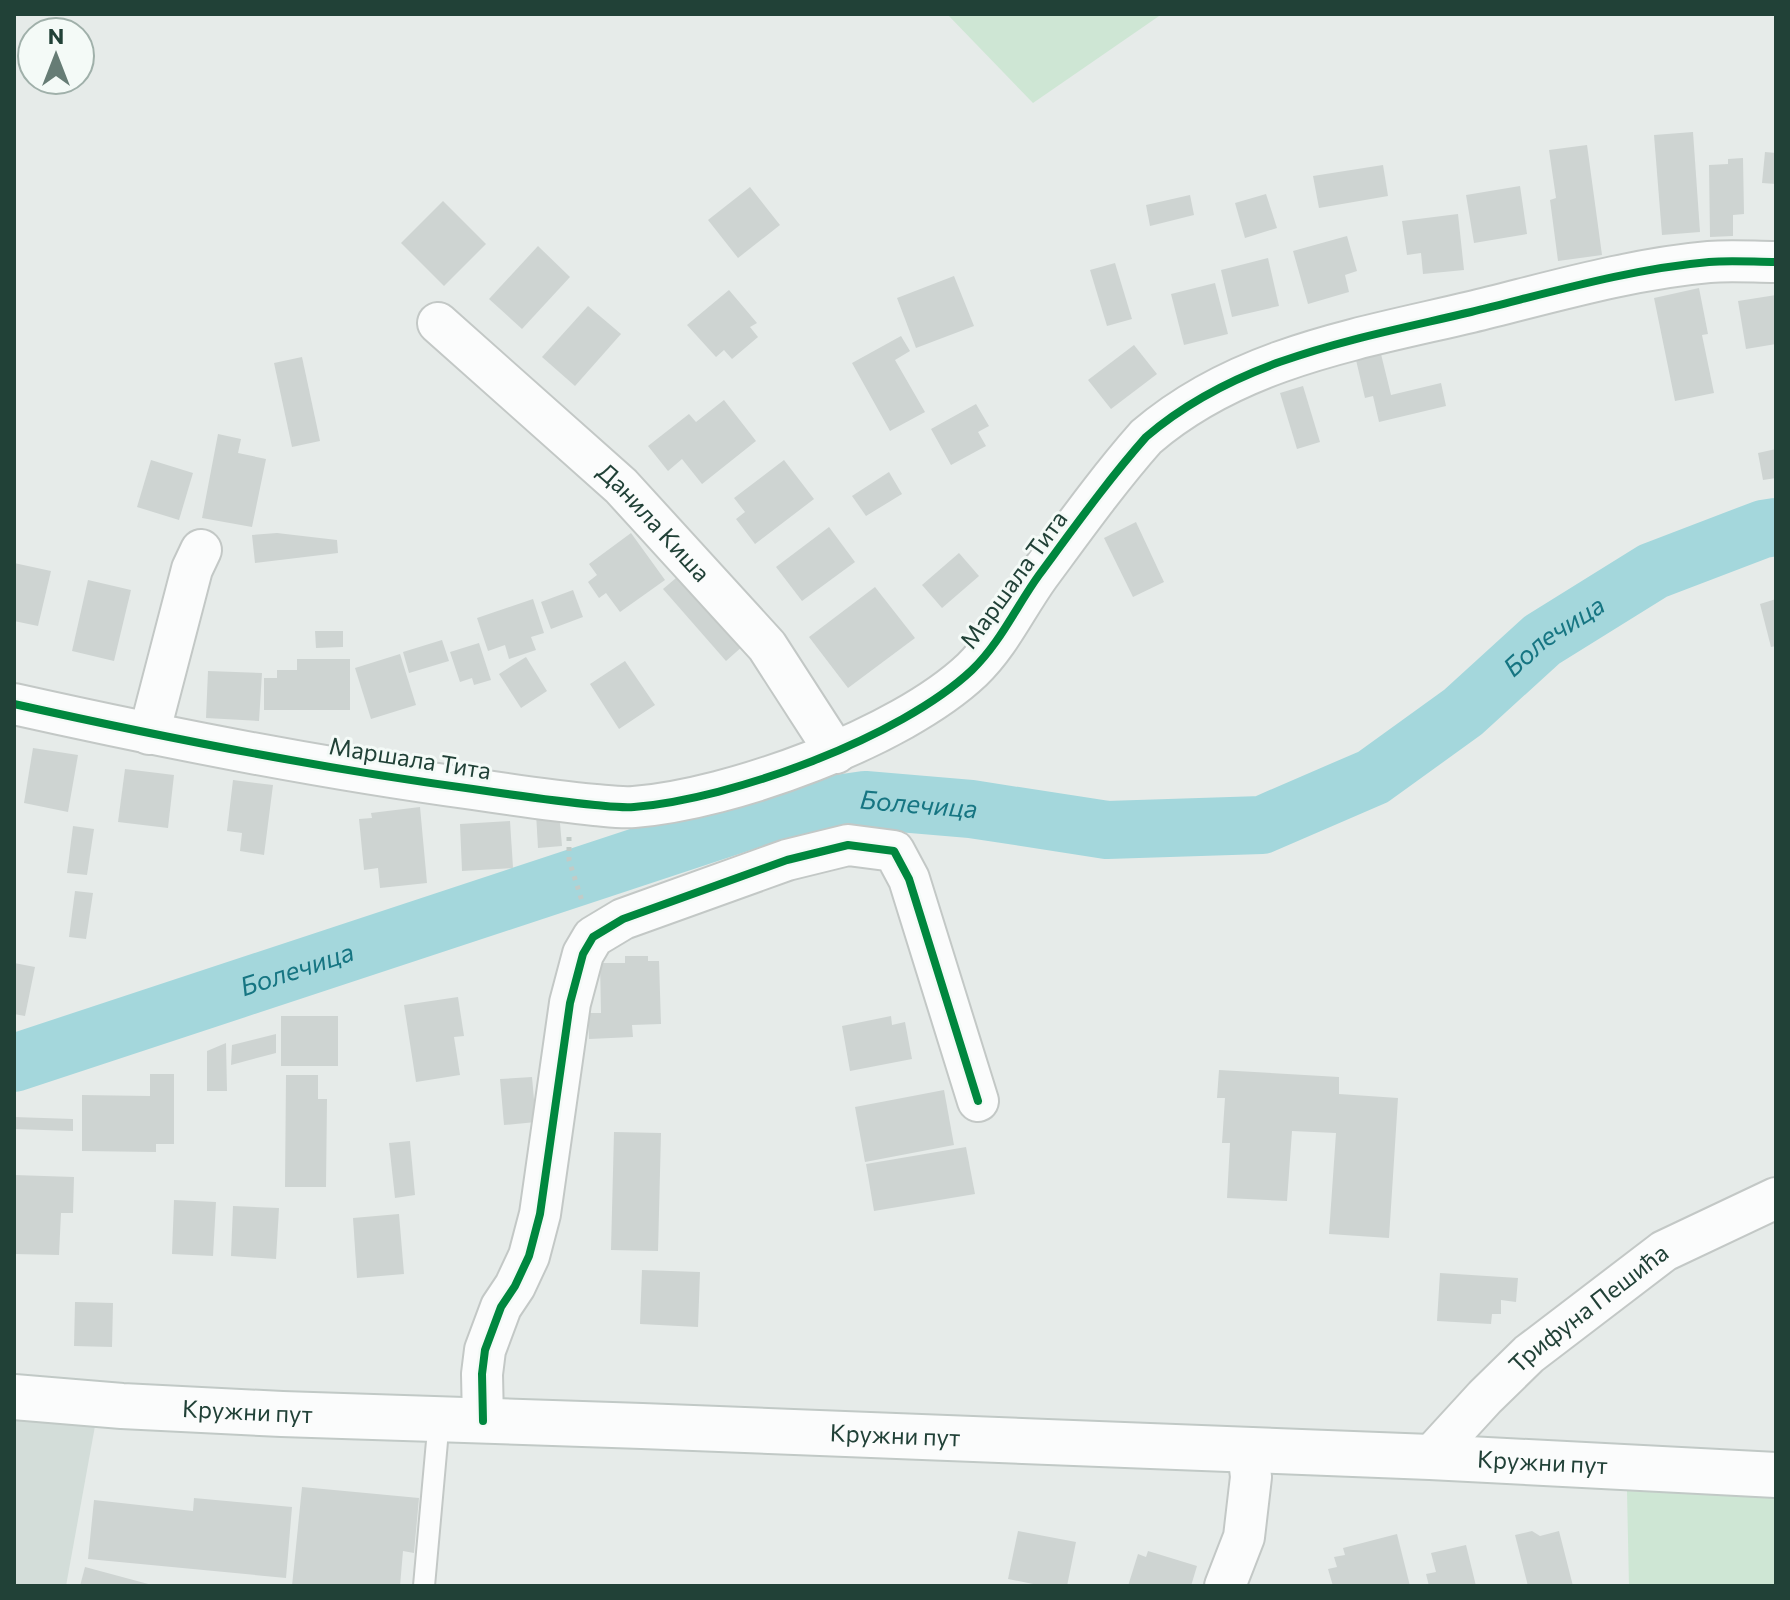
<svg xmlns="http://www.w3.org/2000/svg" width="1790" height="1600" font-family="Commissioner,sans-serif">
<rect width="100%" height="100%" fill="#e6ebe9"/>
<path fill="#d3ddd9" d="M14,1418L95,1426L66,1586H14Z"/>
<g fill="#cee6d4">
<path d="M947,14H1162L1033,103Z"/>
<path d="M1627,1491L1776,1497V1586H1629Z"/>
</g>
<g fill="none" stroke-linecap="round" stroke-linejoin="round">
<path stroke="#a4d7dc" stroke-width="58" id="s1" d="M14,1063L768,814L865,800L971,809L1107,830L1262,825L1373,777L1463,712L1542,640L1653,571L1763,529L1776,527"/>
</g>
<g fill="#ced4d2">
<path d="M1693,132L1700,232L1662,235L1654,135Z"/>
<path d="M1587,145L1602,255L1558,261L1550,200L1556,198L1549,150Z"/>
<path d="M1765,152L1776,153V184L1762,183Z"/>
<path d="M1743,158L1744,214L1733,215V236L1710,237L1709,165L1728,164V159Z"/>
<path d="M1383,165L1388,196L1319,208L1313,176Z"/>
<path d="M1520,186L1527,234L1474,243L1466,195Z"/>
<path d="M750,187L780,225L738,258L708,220Z"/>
<path d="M1266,194L1277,228L1245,238L1235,203Z"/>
<path d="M1190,195L1194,215L1150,226L1146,205Z"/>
<path d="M443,201L486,244L444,286L401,243Z"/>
<path d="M1458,214L1464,270L1423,274L1421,253L1407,255L1402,221Z"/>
<path d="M1347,236L1357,271L1345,275L1349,292L1308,304L1293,251Z"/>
<path d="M538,246L570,277L522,329L489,299Z"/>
<path d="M1268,258L1279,306L1232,317L1221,270Z"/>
<path d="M1115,263L1132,319L1107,326L1090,270Z"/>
<path d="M954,276L974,326L916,348L897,298Z"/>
<path d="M1215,283L1228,334L1184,345L1171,294Z"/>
<path d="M1699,288L1708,334L1702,335L1714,393L1675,401L1654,298Z"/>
<path d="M729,290L757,323L750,327L758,337L732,359L724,350L716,357L687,325Z"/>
<path d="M1776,295V344L1746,349L1738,301Z"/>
<path d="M588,306L621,334L575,386L542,357Z"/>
<path d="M901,336L910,351L895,360L925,412L890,431L852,363Z"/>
<path d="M1134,345L1157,374L1111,409L1088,380Z"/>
<path d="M1381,354L1391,395L1441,383L1446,406L1379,422L1373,396L1365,398L1356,360Z"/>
<path d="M302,357L320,441L292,447L274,363Z"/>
<path d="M1303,386L1320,442L1297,449L1280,393Z"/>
<path d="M724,400L756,441L702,484L682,459L668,471L648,446L689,414L696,422Z"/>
<path d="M976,404L989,426L978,432L986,446L951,465L931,429Z"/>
<path d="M218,434L241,439L238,453L266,459L252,527L202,518Z"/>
<path d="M1776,449V478L1763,480L1758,453Z"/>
<path d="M151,460L193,473L179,520L137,507Z"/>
<path d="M784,460L814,499L755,544L736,519L745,512L734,498Z"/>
<path d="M889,472L902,494L866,516L852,496Z"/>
<path d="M1136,522L1164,582L1133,597L1104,538Z"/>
<path d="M829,527L855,562L802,601L776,567Z"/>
<path d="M277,533L337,540L338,553L255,563L252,535Z"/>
<path d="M631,533L665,580L620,612L606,593L599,598L588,582L597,575L589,564Z"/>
<path d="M959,553L979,576L942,608L922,585Z"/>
<path d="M14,563L51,571L38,626L14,621Z"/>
<path d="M682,573L744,645L726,661L663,589Z"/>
<path d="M88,580L131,590L114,661L72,651Z"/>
<path d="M875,587L915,638L848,688L809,637Z"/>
<path d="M573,590L583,617L551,629L541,602Z"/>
<path d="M533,599L544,633L531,637L536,650L509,659L505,645L488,651L477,618Z"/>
<path d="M1776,599V646L1771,647L1760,604Z"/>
<path d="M315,631H343V647L316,648Z"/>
<path d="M442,640L449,661L409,673L403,652Z"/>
<path d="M479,643L491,680L474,685L472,678L460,682L450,652Z"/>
<path d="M400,654L416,705L371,719L355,668Z"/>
<path d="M526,657L547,691L521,708L499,674Z"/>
<path d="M297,659H350V710H264V678H277V670H297Z"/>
<path d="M625,661L655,705L619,729L590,684Z"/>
<path d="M208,671L262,673L259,721L206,718Z"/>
<path d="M33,748L78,755L68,812L24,803Z"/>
<path d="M125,769L174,775L168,828L118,822Z"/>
<path d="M233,780L273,785L264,855L240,851L242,833L227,831Z"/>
<path d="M420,807L427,883L380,888L378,868L364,870L359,819L372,818L371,813Z"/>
<path d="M559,812L562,846L538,848L536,813Z"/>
<path d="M510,821L513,868L462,871L460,824Z"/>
<path d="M73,826L94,829L87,875L67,873Z"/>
<path d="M75,891L93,893L86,939L69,937Z"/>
<path d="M625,956H648V961H659L661,1024L632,1025L633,1037L589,1039L588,1013H601L600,963H625Z"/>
<path d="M14,963L35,967L25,1016L14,1014Z"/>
<path d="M458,997L464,1036L454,1037L460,1075L416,1082L404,1005Z"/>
<rect x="281" y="1016" width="57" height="50"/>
<path d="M891,1016L892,1025L905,1022L912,1059L850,1071L842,1026Z"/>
<path d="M276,1034V1053L231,1065L232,1045Z"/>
<path d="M226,1043L227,1091H207V1051Z"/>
<path d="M1219,1070L1339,1077V1094L1398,1098L1389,1238L1329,1234L1336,1133L1292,1131L1287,1201L1227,1198L1230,1143H1222L1225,1098H1217Z"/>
<path d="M150,1074H174V1144H156V1152L82,1151V1095L150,1096Z"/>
<path d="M286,1075H318V1099H327L326,1187H285Z"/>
<path d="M532,1077L536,1122L504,1125L500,1079Z"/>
<path d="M944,1090L954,1145L865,1162L855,1107Z"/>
<path d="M14,1117L73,1119V1131L14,1129Z"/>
<path d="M614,1132L661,1133L658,1251L611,1250Z"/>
<path d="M410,1141L415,1195L395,1198L389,1143Z"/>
<path d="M966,1147L975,1194L874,1211L866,1164Z"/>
<path d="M14,1175L74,1177L73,1213H61L59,1255L14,1254Z"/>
<path d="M174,1200L216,1202L213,1256L172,1254Z"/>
<path d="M233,1206L279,1208L276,1259L231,1256Z"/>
<path d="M399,1214L404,1274L357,1278L353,1218Z"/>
<path d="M642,1270L700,1272L698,1327L640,1324Z"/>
<path d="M1440,1273L1518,1278L1516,1302L1501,1300V1314H1492L1491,1324L1437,1321Z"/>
<path d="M75,1302L113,1303L112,1347L74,1346Z"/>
<path d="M302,1487L419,1498L414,1553L403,1551L400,1586H292Z"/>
<path d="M194,1498L292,1507L286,1578L88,1559L94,1500L193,1511Z"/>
<path d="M1018,1531L1076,1542L1067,1586H1043L1008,1579Z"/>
<path d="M1532,1531L1540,1536L1559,1531L1573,1586H1528L1515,1535Z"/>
<path d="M1397,1534L1410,1586H1333L1328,1569L1337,1567L1334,1557L1345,1555L1343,1548Z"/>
<path d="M1466,1545L1476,1586H1429L1426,1574L1436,1572L1431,1553Z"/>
<path d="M1148,1551L1197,1566L1191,1586H1128L1138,1554L1146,1557Z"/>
<path d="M85,1567L152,1585L151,1586H80Z"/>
</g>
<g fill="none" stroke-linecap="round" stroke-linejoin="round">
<g stroke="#c3c8c6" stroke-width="24">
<path id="lane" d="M424,1586L439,1419"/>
</g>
<g stroke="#c3c8c6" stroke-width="44">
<g id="street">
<path id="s2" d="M438,323L621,486L767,646L836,753"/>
<path d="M14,704C166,738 318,768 473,789C513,795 554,801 595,805C607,806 621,808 634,807C732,799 900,738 972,670C1000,643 1016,607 1039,575C1073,529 1108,480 1146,437C1238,358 1357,339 1471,312C1549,293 1629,269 1709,262C1731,260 1754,262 1776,262"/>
<path d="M149,734L192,569L201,550"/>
<path d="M483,1421L482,1374L485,1350L501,1307L515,1286L529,1256L540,1214L570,1003L583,954L593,937L623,919L787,860L848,845L894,851L909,879L978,1101"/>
<path id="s3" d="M1430,1457L1485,1397L1529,1354L1664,1251L1776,1198"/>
<path d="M1225,1586L1244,1537L1251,1477L1248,1450"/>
</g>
</g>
<g stroke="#c1c9c6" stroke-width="48">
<g id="secondary">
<path id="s4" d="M14,1397L122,1406L282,1414L642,1426L1430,1457L1776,1475"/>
</g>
</g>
<path stroke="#c2cbc7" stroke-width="5" stroke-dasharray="4 6" stroke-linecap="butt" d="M569,837V860L582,901"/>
<use href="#lane" stroke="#fbfcfc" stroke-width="20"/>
<use href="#street" stroke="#fbfcfc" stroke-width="40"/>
<use href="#secondary" stroke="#fbfcfc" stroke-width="44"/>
<g stroke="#f4faf7" stroke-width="13">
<g id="cycleway">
<path d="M14,704C166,738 318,768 473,789C513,795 554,801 595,805C607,806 621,808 634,807C732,799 900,738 972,670C1000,643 1016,607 1039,575C1073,529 1108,480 1146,437C1238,358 1357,339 1471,312C1549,293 1629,269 1709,262C1731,260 1754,262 1776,262"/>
<path d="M483,1421L482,1374L485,1350L501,1307L515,1286L529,1256L540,1214L570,1003L583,954L593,937L623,919L787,860L848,845L894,851L909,879L978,1101"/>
</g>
</g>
<use href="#cycleway" stroke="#00873e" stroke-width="8"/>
</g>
<g text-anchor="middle" stroke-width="6" stroke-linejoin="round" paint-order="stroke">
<g font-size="24" fill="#214137" stroke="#f4faf7">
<text dy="8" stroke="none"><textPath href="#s2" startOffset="294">Данила Киша</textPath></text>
<text transform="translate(1014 580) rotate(-54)" y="8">Маршала Тита</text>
<text transform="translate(410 759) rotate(9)" y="8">Маршала Тита</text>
<text dy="8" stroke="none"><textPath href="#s3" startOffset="218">Трифуна Пешића</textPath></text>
<text dy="8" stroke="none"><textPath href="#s4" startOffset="234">Кружни пут</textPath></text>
<text dy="8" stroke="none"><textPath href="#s4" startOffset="882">Кружни пут</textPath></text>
<text dy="8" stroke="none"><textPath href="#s4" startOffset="1530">Кружни пут</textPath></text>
</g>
<g font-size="26" font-style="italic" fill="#167582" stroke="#f4faf7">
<text dy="9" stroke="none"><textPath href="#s1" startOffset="1642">Болечица</textPath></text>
<text dy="9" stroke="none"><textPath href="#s1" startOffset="946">Болечица</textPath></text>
<text dy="9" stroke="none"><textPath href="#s1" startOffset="298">Болечица</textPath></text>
</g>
</g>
<rect width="1790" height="1600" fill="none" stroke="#214137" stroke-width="32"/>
<g transform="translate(56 56)"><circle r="38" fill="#f4faf7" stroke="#a0b0aa" stroke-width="2"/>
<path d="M0-6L14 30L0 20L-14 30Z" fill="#667c75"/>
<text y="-12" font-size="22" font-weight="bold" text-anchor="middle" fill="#214137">N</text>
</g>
</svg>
